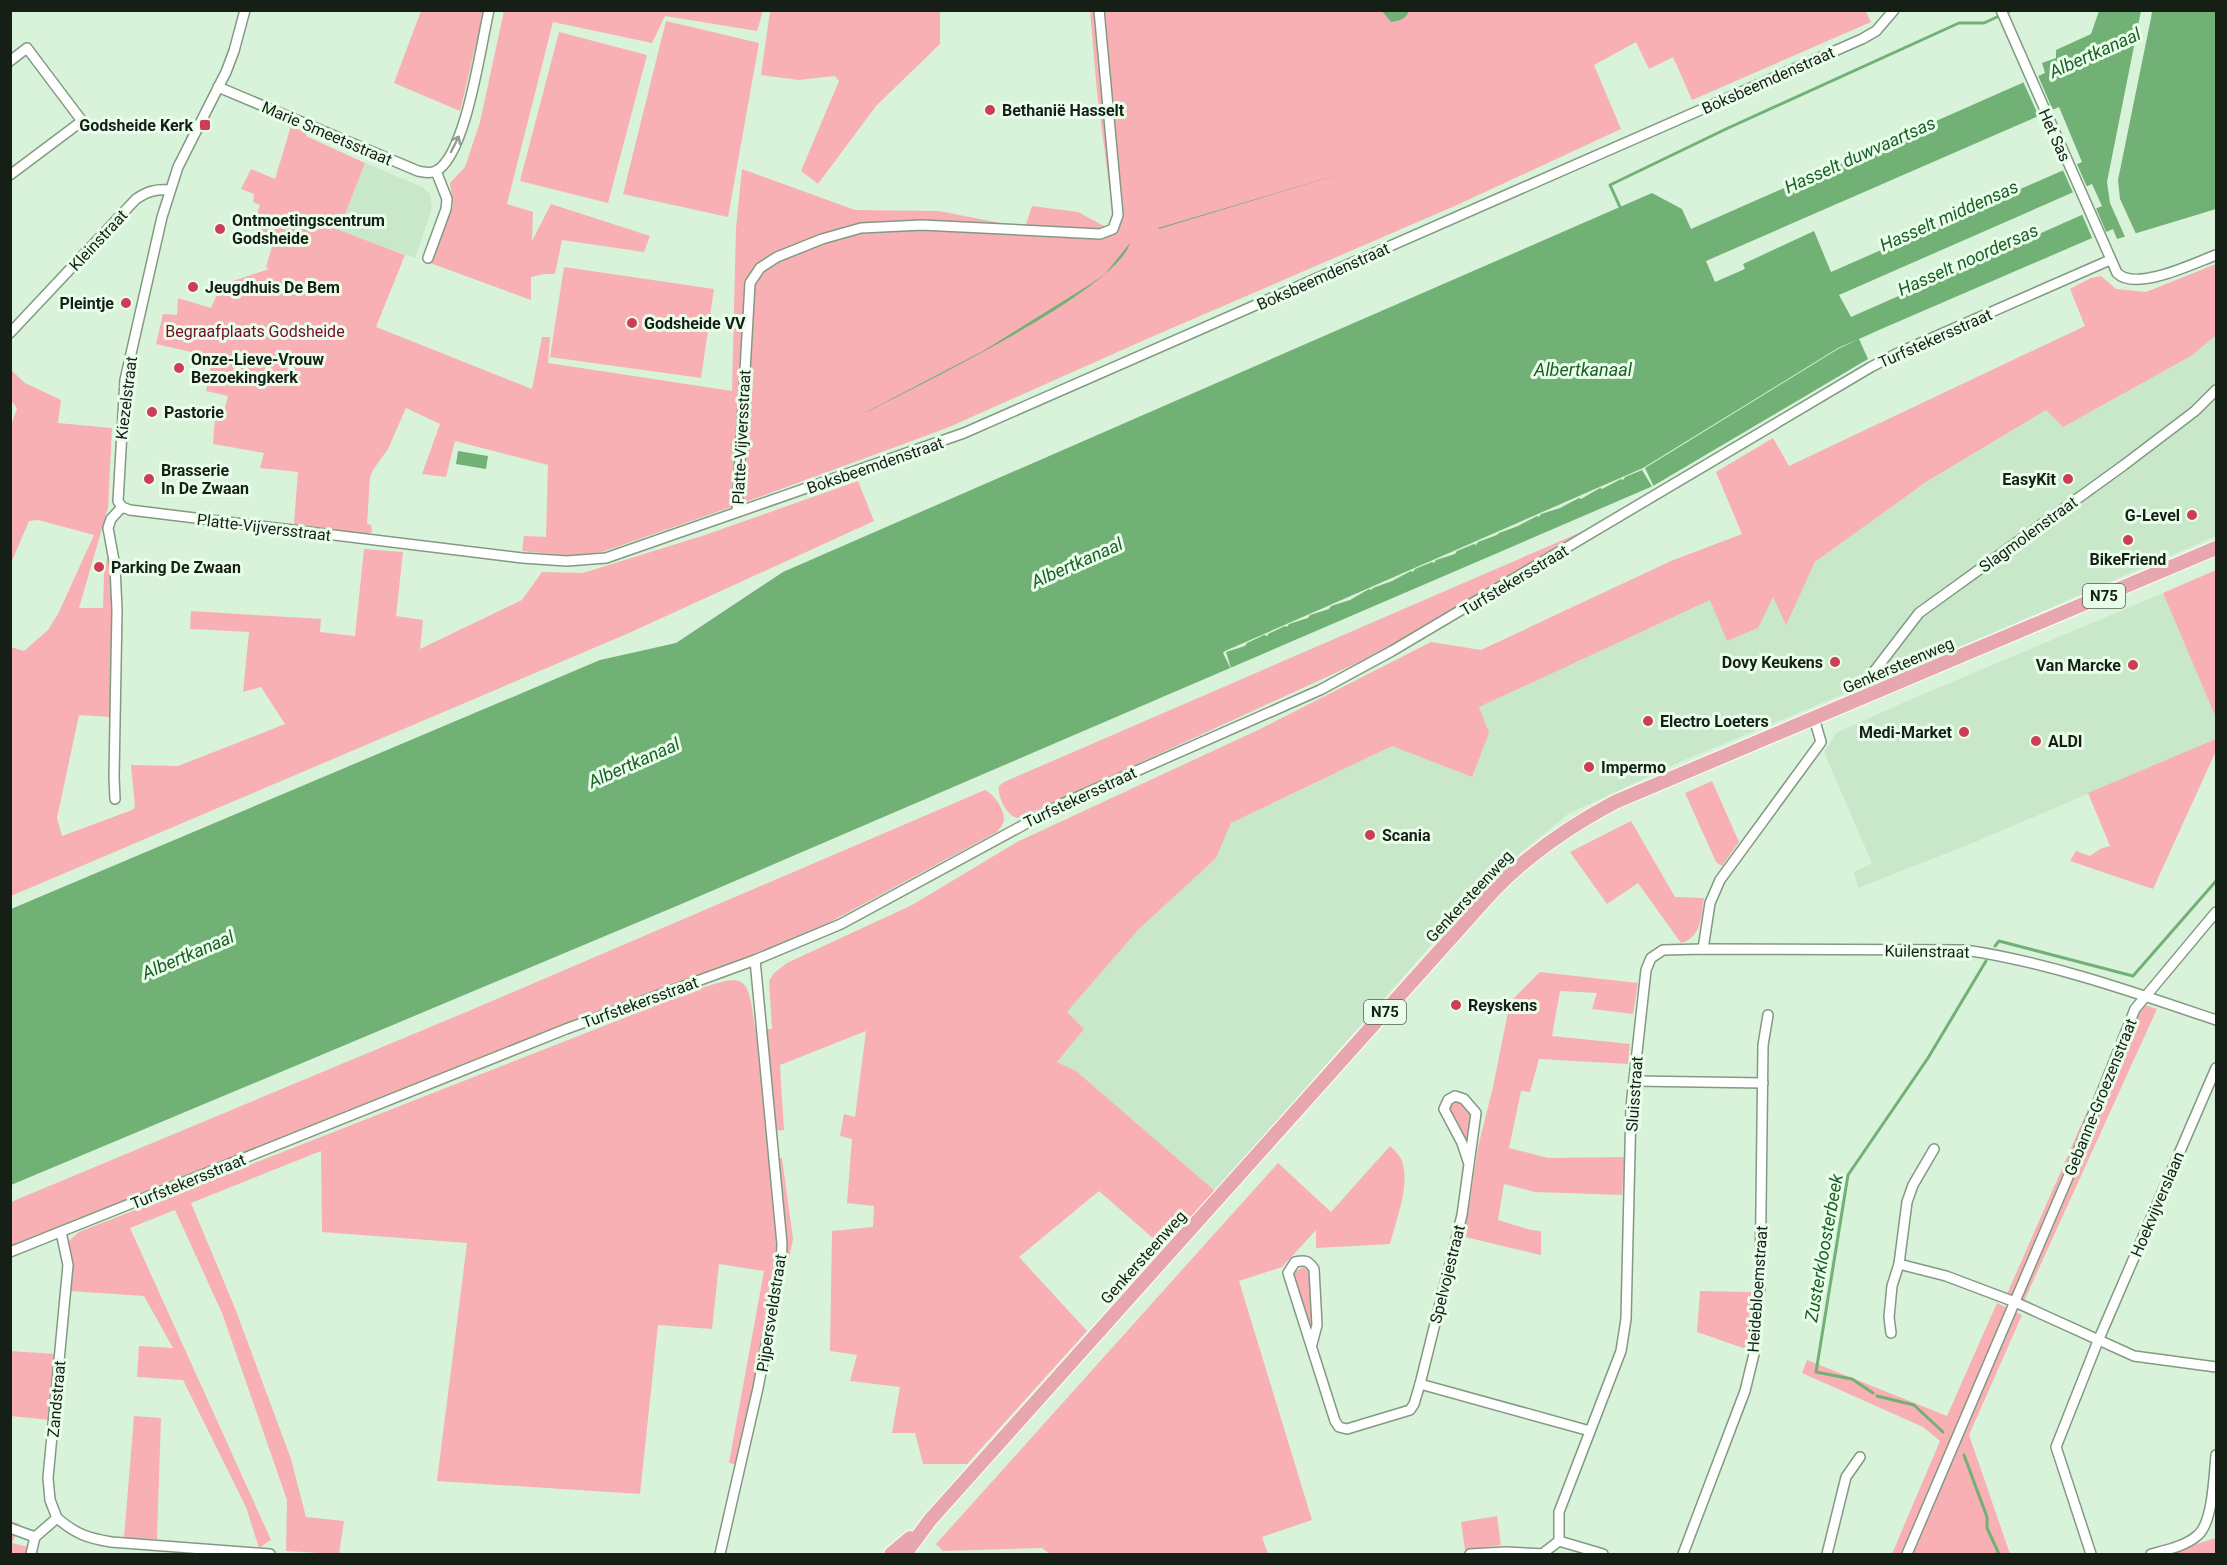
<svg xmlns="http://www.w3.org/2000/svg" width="2227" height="1565" font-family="Roboto,sans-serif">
<rect width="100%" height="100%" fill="#d8f3d9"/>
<g fill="#c8e8c9">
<path d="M365,163L422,187L430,194L432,208L415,258L339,230Z"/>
<path d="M2216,335V536L1992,633L1682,761L1568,814L1519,854L1445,929L1215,1191L1076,1071L1057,1062L1084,1029L1066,1013L1137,931L1216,858L1231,823L1392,746L1472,777L1478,707L1710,600L1773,596L1786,624L1815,562L1926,482L2046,410L2063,427L2191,356Z"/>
<path d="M2163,593L2216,718V739L1968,845L1858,888L1854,872L1872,863L1824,752L1836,733L1907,701Z"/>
</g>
<g fill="#f8b0b5">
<path d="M1865,10L1871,22L1692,100L1673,57L1649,69L1636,42L1594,65L1621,129L1457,205L1149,338L947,428L743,503L602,552L572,556L522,551L524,536L546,537L548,465L455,441L446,477L422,474L440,424L406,408L388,449L373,470L370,477L367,524L371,525L372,532L368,534L294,524L298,472L260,468L264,453L213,444L215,418L222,419L228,396L206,391L213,357L156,344L163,314L177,315L178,298L211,308L221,285L269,269L266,267L275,237L252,228L260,205L253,202L254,194L241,189L251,169L275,179L291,126L307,133L306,136L365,163L339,230L405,255L376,327L532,389L542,337H550L548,363L732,391L736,228L742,169L855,210L939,211L1025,228L1032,206L1078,212L1115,232L1097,92L1090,11Z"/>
<path d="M421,11H484L460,111L394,83Z"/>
<path d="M504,11H763L757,31L665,16L652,43L553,22L507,204L533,212L532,241L551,204L650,236L644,252L562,240L555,274H544L531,277V300L430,263L453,206L450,183L465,167L480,122Z"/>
<path d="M770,11H940V44L876,106L818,184L801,171L839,81L835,76L799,80L761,75Z"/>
<path d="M666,21L759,43L728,217L623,194Z"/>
<path d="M559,32L647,55L608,203L520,181Z"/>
<path d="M2216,264V335L2191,356L2063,427L2046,410L1926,482L1815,562L1786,625L1773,597L1758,628L1727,641L1710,600L1479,707L1489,733L1472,777L1392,746L1231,823L1216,858L1137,931L1067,1012L1084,1029L1057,1062L1076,1071L1215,1191L1163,1247L1099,1191L1019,1257L1087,1331L967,1464H923L915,1433H892L900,1387L850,1381L857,1355L830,1351L832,1231L873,1227L874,1206L847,1203L852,1139L840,1136L844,1114L855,1117L866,1031L780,1065L784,1130L768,1131L770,1159L782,1158L793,1239L746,1466L729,1463L764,1271L719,1264L712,1329L658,1325L640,1494L437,1481L467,1243L322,1232L321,1151L191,1203L235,1308L291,1459L306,1517L344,1521L339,1554L286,1551L287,1500L222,1313L175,1210L130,1228L271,1540L259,1548L246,1507L183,1380L137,1377L139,1346L173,1348L144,1296L69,1291V1241L79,1232L693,991C746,973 748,973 755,1029H772L769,981L774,973L787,963L912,905L1017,842L1258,730L1431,642L1481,650L1671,561L1742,534L1716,472L1773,438L1789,466L2085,326L2070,289L2091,278L2101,276L2116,289L2146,292Z"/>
<path d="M564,267L714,289L701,378L550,357Z"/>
<path d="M11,370L25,383L61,400L58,423L112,428L108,508L79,608H103L104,574L107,558H109L113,588L111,717L79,715L57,818L62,836L132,810L135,807L131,765L178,766L285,724L261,687L243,692L249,632L190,629L191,611L321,619L320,632L355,636L364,549L403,552L396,616L423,620L420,649L522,600L542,572L583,573L705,535L858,481L874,521L629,633L11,896V647L24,651L48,630L58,614L94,535L38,520L29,521L11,563L10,429L17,408L12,402L11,404Z"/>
<path d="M1593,527L1409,635L1357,663L1022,817L1017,818C1006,815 997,796 999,786L1004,782Z"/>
<path d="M2216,570V718L2163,593Z"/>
<path d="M2216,739V751L2153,889L2070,861L2076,851L2090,856L2100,849L2110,846L2088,793Z"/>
<path d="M1712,781L1739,842L1722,866L1716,862L1685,793Z"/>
<path d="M985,790C994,794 1004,809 1004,819C1004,824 1000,828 997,832L830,922L740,960L548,1032L11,1246V1202L471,1010Z"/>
<path d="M1631,821L1675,897L1704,898C1701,916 1702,937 1681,943L1638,883L1607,904L1570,852Z"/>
<path d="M1540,972L1638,983L1633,1014L1592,1009L1597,993L1560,991L1552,1036L1630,1044L1628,1064L1539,1059L1530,1092L1521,1091L1509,1148L1548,1158L1625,1157L1622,1195L1535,1192L1504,1184L1498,1220L1531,1230L1541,1231V1255L1461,1236L1468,1213L1478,1147L1493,1087L1510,1002Z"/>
<path d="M2135,1002L2157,1009L2024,1301L2007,1294Z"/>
<path d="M1454,1101H1461L1473,1113L1468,1141H1466L1449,1112V1106Z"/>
<path d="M1390,1146C1395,1151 1402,1157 1403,1165C1409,1189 1396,1220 1390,1244L1316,1248V1230L1282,1267L1239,1281L1312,1520L1262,1537L1268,1554H1050L1042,1548L943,1551L936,1544L1278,1163L1331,1212Z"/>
<path d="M1304,1267L1310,1271L1314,1324L1309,1326L1293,1277L1296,1271Z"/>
<path d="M1700,1291L1752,1292L1749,1350L1697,1332Z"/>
<path d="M1997,1303L2022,1315L1969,1435L2010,1554H1892L1940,1441L1923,1427L1802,1373L1807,1360L1947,1416Z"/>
<path d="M10,1351L55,1354L50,1420L11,1416Z"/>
<path d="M134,1416L161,1418L157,1539L124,1538Z"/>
<path d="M1497,1516L1501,1545L1465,1550L1461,1522Z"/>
<path d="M11,1521L20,1524L12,1543L28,1547L26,1554H11Z"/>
<path d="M2216,1538V1554H2165Z"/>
</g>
<g fill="#71b175" fill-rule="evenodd">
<path d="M1382,11H1409C1406,19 1399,21 1391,22Z"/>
<path d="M2099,11H2216V209L2117,239L2113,229L1879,330L1859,339L1868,359L1653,486L679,905L11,1185V909L600,660L676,643L783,572L1652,193L1682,209L1691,229L2045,73L2042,63L2056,58V50L2091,34ZM2059,107L2082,162L1831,272L1814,231L1743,264L1745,269L1715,282L1706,261ZM2092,184L2102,206L1851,317L1839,295Z"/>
<path d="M1360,168L1159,229L1158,228Z"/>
<path d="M1130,243C1117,292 897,396 845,423L983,351L1089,285L1105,274Z"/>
<path d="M458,451L488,456L486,469L456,464Z"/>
</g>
<g fill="#d8f3d9">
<path d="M2141,11H2152L2151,18L2118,180L2120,199L2137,236L2126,239L2110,203L2107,182Z"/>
<path d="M2037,73L2054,113L2040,119L2022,79Z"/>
<path d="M2076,162L2088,189L2074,195L2062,168Z"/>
<path d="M2095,206L2107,234L2093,240L2081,212Z"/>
<path d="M1861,338L1838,349L1645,468L1654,487L1653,488L1642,470L1625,477L1623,480L1621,479L1602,489L1600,488L1581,499L1579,498L1560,508L1541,514L1539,517L1537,516L1518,526L1499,533L1497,535L1478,542L1476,545L1474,544L1457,551L1455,554L1436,560L1434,563L1432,562L1415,569L1413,572L1411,571L1392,581L1373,588L1371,590L1369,589L1350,600L1331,606L1329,609L1310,615L1308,618L1289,624L1287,627L1285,626L1268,634V636L1264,635L1247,643L1245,646L1226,652L1232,671L1223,653L1225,651L1643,468L1838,348Z"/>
</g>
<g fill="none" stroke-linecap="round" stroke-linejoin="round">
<g stroke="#71b175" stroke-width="3">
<path d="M1620,207L1610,185L1726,129L1959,23H1984L2012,10"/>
<path d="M1995,946L1999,941L2133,976L2216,881"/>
<path d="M1873,1393L1852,1379L1816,1372L1848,1175L1928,1058L1986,961"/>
<path d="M1877,1396L1914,1405L1943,1432"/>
<path d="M1964,1455L1987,1517V1528L1999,1554"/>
</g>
<g stroke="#829a82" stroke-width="12">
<g id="street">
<path d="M2001,10L2117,273C2136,292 2194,263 2216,255"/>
<path d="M10,61L27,48L82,121L10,175"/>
<path d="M218,87L418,171C424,172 430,174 436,171C466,156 481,44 489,10"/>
<path d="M428,258L446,209L447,199L436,171"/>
<path d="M10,333L136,199C148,191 156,189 170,190"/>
<path d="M122,507L130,510L522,558L567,561L606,558L964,433L1862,39L1876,31L1894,10"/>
<path d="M122,507L118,501L125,380L162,217L178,167L226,72L234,51L245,10"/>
<path d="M737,512L750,283L760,268L777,257L822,239L861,228L922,225L1100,234L1113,229L1118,215L1099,10"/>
<path d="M1863,697L1866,682L1919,613L2124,465L2195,411L2216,390"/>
<path d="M115,799L114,777L117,610L115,566L108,528L111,519L122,507"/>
<path d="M1703,949L1710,903L1720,880L1821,742L1814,718"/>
<path d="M1634,1081L1763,1083"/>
<path d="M10,1252L566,1029L755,960L841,924L1064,803L1320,690L1392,651L1871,367L1900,352L2110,260"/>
<path d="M1899,1264L1946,1276L2015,1302L2134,1356L2216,1367"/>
<path d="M1891,1333L1889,1317L1892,1286L1899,1264L1907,1202L1913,1185L1934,1149"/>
<path d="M1312,1344L1317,1325L1314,1269C1308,1260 1305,1260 1295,1262L1288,1273L1335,1421L1339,1427L1347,1429L1410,1410L1414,1404L1420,1384L1462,1215L1476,1113L1464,1099L1455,1096L1448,1100L1444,1109L1462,1143L1469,1164"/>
<path d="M1420,1384L1590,1431"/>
<path d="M57,1518L50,1500L48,1478L68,1265L61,1232"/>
<path d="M57,1518C76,1534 87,1538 111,1542L270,1554"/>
<path d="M10,1528L35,1537"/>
<path d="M1559,1541V1512L1621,1351L1626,1319L1631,1107L1646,970L1651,958L1663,950L1703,949L1965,950C2048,962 2136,993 2216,1020"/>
<path d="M31,1554L35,1537L57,1518"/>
<path d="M720,1554L758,1388L781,1266L782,1244L755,960"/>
<path d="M1470,1554L1505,1552L1545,1554"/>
<path d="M1542,1554L1559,1541L1603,1554"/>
<path d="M1683,1554L1745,1391L1754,1354L1760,1287L1763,1045L1768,1015"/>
<path d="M1827,1554L1846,1477L1860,1457"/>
<path d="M1907,1554L2066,1182L2135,1009L2216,912"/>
<path d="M2091,1554L2056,1447L2098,1341L2216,1068"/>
<path d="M2151,1554C2166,1550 2186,1546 2198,1535C2213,1522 2214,1475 2216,1455"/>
</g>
</g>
<g stroke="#fff" stroke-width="16">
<g id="primary">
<path d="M891,1554L910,1538"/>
<path d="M905,1554L930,1520L1494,890C1530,853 1570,826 1615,802L2216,548"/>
</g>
</g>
<use href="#street" stroke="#fff" stroke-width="9"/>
<use href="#primary" stroke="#e8a7ae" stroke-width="14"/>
</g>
<defs><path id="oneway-shaft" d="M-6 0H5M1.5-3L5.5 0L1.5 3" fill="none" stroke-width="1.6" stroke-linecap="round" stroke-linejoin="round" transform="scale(1.5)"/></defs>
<use stroke="#969a96" href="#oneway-shaft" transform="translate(455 144) rotate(-63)"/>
<g fill="#cd3d56" stroke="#e9feea" stroke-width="2">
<circle cx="990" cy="110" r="6"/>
<rect x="199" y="119" width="12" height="12" rx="3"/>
<circle cx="220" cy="229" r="6"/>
<circle cx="193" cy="287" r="6"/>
<circle cx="126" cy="303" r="6"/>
<circle cx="632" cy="323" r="6"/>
<circle cx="179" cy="368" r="6"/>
<circle cx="152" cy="412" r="6"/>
<circle cx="149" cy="479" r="6"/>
<circle cx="2068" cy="479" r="6"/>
<circle cx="2192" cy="515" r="6"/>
<circle cx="2128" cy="540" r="6"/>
<circle cx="99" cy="567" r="6"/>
<circle cx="1835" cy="662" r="6"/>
<circle cx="2133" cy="665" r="6"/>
<circle cx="1648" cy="721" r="6"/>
<circle cx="1964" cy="732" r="6"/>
<circle cx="2036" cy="741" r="6"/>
<circle cx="1589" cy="767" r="6"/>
<circle cx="1370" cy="835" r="6"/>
<circle cx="1456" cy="1005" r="6"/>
</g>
<g text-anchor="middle" stroke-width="6" stroke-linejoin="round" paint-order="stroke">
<g fill="#e9feea" stroke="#556256" stroke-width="1.5">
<rect x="2083" y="584" width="42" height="24" rx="4.5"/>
<rect x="1364" y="1000" width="42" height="24" rx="4.5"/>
</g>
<g font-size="15" font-weight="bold" fill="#161f16">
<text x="2104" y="601">N75</text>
<text x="1385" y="1017">N75</text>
</g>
<g font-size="16" fill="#161f16" stroke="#e9feea">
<text transform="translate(1768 80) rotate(-24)" y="6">Boksbeemdenstraat</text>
<text transform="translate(327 133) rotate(23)" y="6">Marie Smeetsstraat</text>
<text transform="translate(2055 135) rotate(66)" y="6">Het Sas</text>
<text transform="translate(98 240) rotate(-47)" y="6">Kleinstraat</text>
<text transform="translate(1323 276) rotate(-24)" y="6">Boksbeemdenstraat</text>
<text transform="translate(1935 338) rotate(-24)" y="6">Turfstekersstraat</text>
<text transform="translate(126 398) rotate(-83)" y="6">Kiezelstraat</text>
<text transform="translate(741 437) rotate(-87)" y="6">Platte-Vijversstraat</text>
<text transform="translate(875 465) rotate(-19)" y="6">Boksbeemdenstraat</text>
<text transform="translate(264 527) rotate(7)" y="6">Platte-Vijversstraat</text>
<text transform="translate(2028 534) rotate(-36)" y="6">Slagmolenstraat</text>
<text transform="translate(1514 580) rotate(-31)" y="6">Turfstekersstraat</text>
<text transform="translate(1898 665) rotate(-23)" y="6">Genkersteenweg</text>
<text transform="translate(1080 797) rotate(-25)" y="6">Turfstekersstraat</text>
<text transform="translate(1469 896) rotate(-47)" y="6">Genkersteenweg</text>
<text transform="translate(1927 951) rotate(1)" y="6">Kuilenstraat</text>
<text transform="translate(640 1002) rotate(-20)" y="6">Turfstekersstraat</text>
<text transform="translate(1634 1094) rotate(-86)" y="6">Sluisstraat</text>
<text transform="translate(2100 1097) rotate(-68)" y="6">Gebanne-Groezenstraat</text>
<text transform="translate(188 1181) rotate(-22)" y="6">Turfstekersstraat</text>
<text transform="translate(2157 1204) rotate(-67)" y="6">Hoekvijverslaan</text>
<text transform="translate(1143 1257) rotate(-48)" y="6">Genkersteenweg</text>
<text transform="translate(1447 1274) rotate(-76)" y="6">Spelvojestraat</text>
<text transform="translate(1757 1289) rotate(-86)" y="6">Heidebloemstraat</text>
<text transform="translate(771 1313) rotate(-81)" y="6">Pijpersveldstraat</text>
<text transform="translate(56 1399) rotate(-85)" y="6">Zandstraat</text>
</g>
<g font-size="16" font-weight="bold" fill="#161f16" stroke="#e9feea" text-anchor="start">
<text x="1002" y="116">Bethanië Hasselt</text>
<text x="193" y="131" text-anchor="end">Godsheide Kerk</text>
<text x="232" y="226">Ontmoetingscentrum<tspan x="232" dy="18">Godsheide</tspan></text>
<text x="205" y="293">Jeugdhuis De Bem</text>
<text x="114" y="309" text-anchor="end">Pleintje</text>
<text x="644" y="329">Godsheide VV</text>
<text x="191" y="365">Onze-Lieve-Vrouw<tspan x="191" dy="18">Bezoekingkerk</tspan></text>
<text x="164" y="418">Pastorie</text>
<text x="161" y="476">Brasserie<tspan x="161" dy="18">In De Zwaan</tspan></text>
<text x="2056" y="485" text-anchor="end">EasyKit</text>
<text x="2180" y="521" text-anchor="end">G-Level</text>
<text x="2128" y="565" text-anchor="middle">BikeFriend</text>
<text x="111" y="573">Parking De Zwaan</text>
<text x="1823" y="668" text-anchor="end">Dovy Keukens</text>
<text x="2121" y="671" text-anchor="end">Van Marcke</text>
<text x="1660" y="727">Electro Loeters</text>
<text x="1952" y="738" text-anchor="end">Medi-Market</text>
<text x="2048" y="747">ALDI</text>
<text x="1601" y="773">Impermo</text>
<text x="1382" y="841">Scania</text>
<text x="1468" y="1011">Reyskens</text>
</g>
<g font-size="16" fill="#770b27" stroke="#e9feea">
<text x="255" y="337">Begraafplaats Godsheide</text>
</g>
<g font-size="18" font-style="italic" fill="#1c5e26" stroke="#e9feea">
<text transform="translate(2095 53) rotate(-24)" y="6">Albertkanaal</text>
<text transform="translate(1860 155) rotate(-24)" y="6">Hasselt duwvaartsas</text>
<text transform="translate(1949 216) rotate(-24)" y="6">Hasselt middensas</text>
<text transform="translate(1968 260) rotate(-24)" y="6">Hasselt noordersas</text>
<text x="1583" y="376">Albertkanaal</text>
<text transform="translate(1077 563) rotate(-24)" y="6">Albertkanaal</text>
<text transform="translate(634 763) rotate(-24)" y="6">Albertkanaal</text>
<text transform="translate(188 955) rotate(-23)" y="6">Albertkanaal</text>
<text transform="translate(1824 1248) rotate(-80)" y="6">Zusterkloosterbeek</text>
</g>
</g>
<rect width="2227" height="1565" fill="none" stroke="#161f16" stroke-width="24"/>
</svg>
